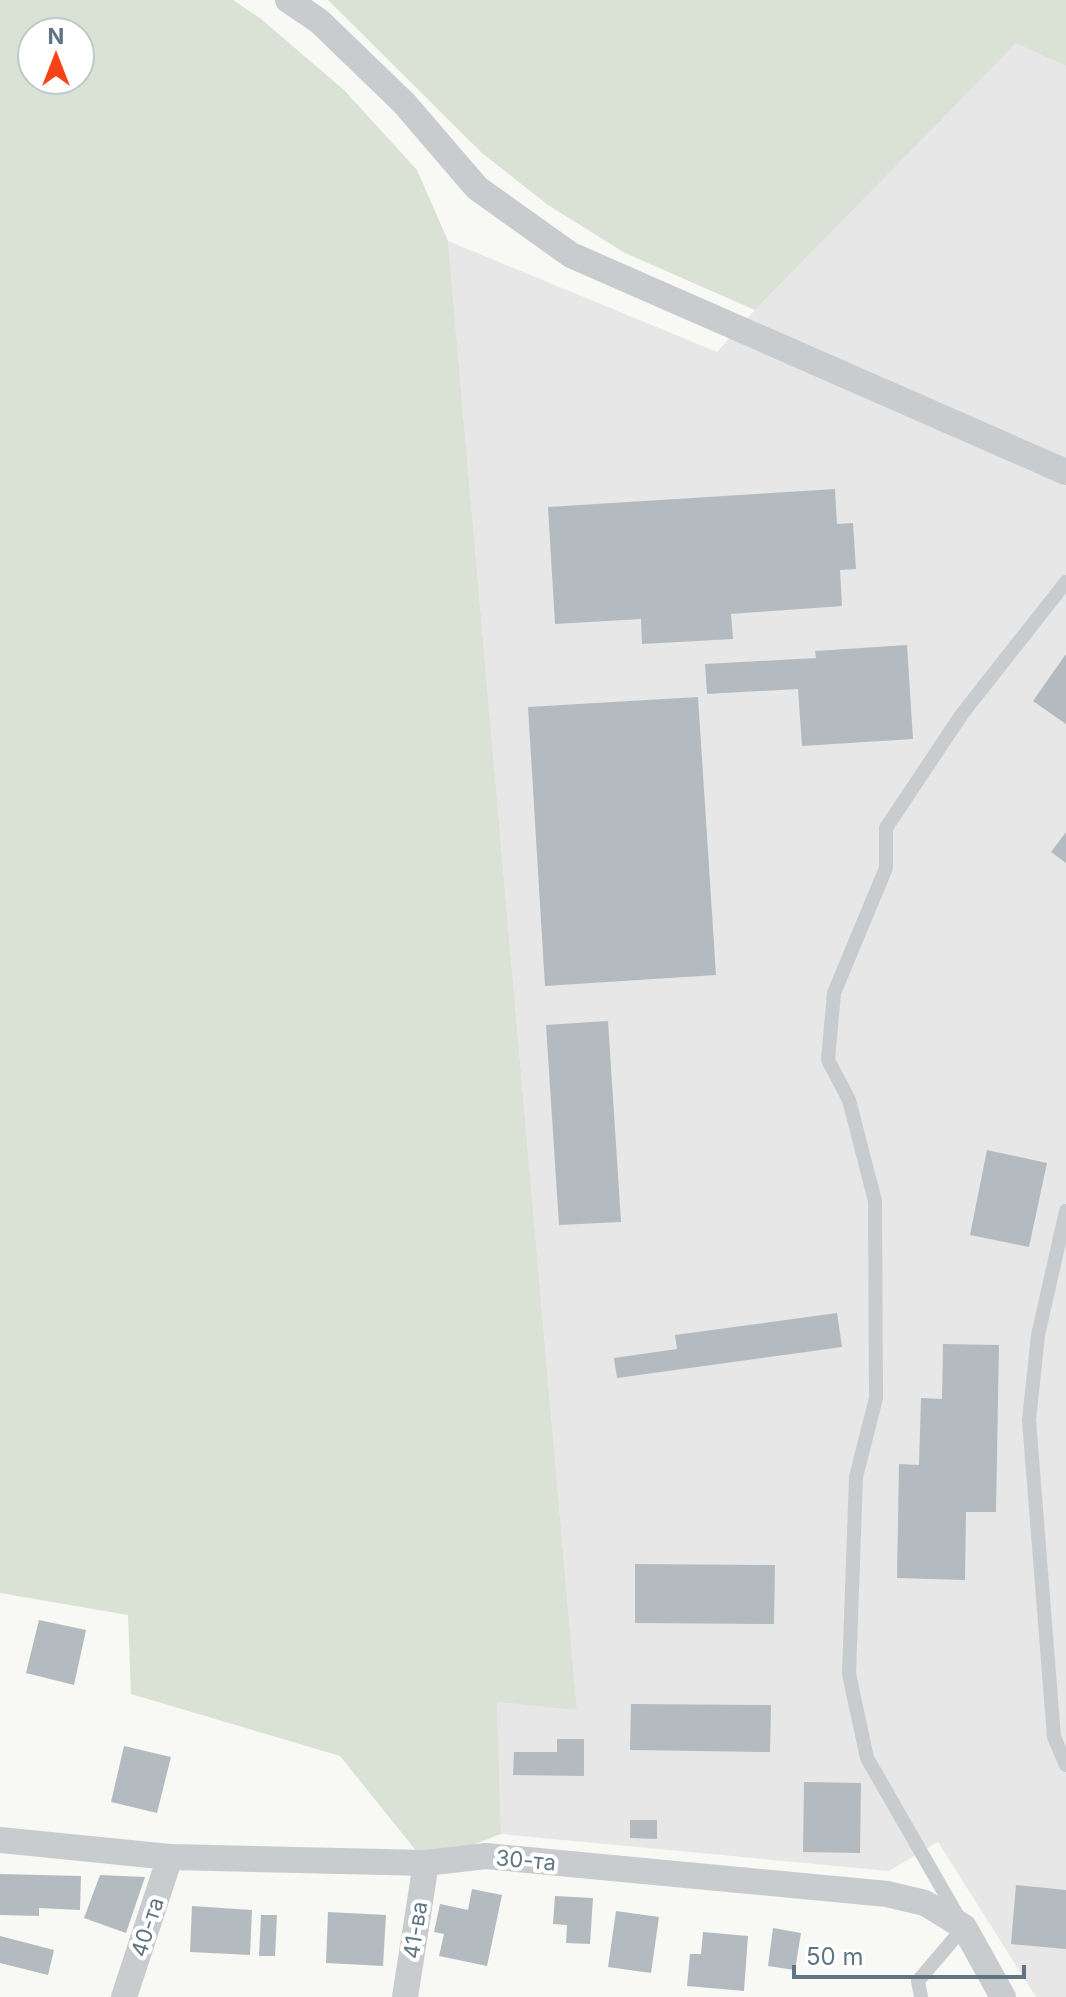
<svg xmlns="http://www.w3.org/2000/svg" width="1066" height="1997" font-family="Inter,sans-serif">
<rect width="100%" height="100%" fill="#f8f8f5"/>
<path fill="#e6e7e6" d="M1016,42L1066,66V1997H1036L938,1842L889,1871L501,1834L497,1702L577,1709L448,241L717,352L755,310Z"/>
<g fill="#dae1d5" fill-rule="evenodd">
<path d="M0,0H233L261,19L344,90L417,170L448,241L577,1710L497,1702L501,1834L426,1863L340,1756L131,1694L128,1615L0,1593ZM32,32H80V80H32Z"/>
<path d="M328,0H1066V66L1016,43L755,310L625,253L548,205L482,153Z"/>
</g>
<g fill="#b3bbc0">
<path d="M835,489L837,524L853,523L856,569L840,570L842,606L731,614L733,639L642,644L641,619L555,624L548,507Z"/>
<path d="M907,645L913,739L802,746L798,689L707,694L705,664L816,658L815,651Z"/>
<path d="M1066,654V724L1033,701Z"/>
<path d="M698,697L716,975L545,986L528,707Z"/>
<path d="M1066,832V863L1051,852Z"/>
<path d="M608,1021L621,1222L559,1225L546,1025Z"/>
<path d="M987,1150L1047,1163L1029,1247L970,1235Z"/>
<path d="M837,1313L842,1347L617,1378L614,1358L677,1349L675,1335Z"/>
<path d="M943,1344L999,1345L996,1512H966L965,1580L897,1578L899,1464L919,1465L921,1398L942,1399Z"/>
<path d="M635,1564L775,1565L774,1624L635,1623Z"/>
<path d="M39,1620L86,1630L74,1685L26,1673Z"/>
<path d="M631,1704L771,1705L770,1752L630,1750Z"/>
<path d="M557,1739H584V1776L513,1775L514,1752H557Z"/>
<path d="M124,1746L171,1757L157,1813L111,1802Z"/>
<path d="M804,1782L861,1783L860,1853L803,1852Z"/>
<path d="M630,1820H657V1839L630,1838Z"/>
<path d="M0,1874L81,1876L80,1910L39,1908V1916L0,1915Z"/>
<path d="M100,1875L145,1877L126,1933L84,1918Z"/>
<path d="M1016,1885L1066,1890V1949L1011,1944Z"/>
<path d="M472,1889L502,1895L487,1966L439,1956L444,1934L434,1932L440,1904L468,1910Z"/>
<path d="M555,1896L593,1898L590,1944L566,1943L567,1925L553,1924Z"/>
<path d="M192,1906L252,1910L250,1955L190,1952Z"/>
<path d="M616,1911L659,1917L651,1973L608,1967Z"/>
<path d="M328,1912L386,1915L383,1966L326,1963Z"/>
<path d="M261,1915H277L275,1956H259Z"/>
<path d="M773,1928L801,1933L795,1970L768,1966Z"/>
<path d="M703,1932L748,1936L744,1991L687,1986L690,1954H701Z"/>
<path d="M0,1936L54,1950L48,1975L0,1963Z"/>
</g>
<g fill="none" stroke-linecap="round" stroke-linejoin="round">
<g stroke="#c8cccf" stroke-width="14">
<path d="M1066,1211L1038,1335L1029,1420L1054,1737L1066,1765"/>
<path d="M921,1997L918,1981L964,1927L867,1758L849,1674L856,1477L876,1398L875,1201L849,1100L828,1060L834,993L886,868V828L962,714L1066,582"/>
</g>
<g stroke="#c8cccf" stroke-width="26">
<path d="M288,0L319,21L404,103L477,188L571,255L1066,472"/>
<path d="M0,1840L170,1857L426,1863L486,1856L887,1894L925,1903L964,1927L1003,1997"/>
<path d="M124,1997L170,1857"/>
<path d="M405,1997L426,1863"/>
</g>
</g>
<g text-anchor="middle" stroke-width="8" stroke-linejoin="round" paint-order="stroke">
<g font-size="22" fill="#607583" stroke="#fff">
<text transform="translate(526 1860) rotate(5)" y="8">30-та</text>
<text transform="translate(147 1927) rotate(-72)" y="8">40-та</text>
<text transform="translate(415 1930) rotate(-81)" y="8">41-ва</text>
</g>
</g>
<g transform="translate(56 56)"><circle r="38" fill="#ffffff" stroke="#bfc8cd" stroke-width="2"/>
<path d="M0-6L14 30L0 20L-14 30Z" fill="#f54218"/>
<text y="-12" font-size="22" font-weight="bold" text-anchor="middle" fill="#607583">N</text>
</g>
<path d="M794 1965v12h230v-12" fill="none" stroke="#607583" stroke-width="4"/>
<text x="806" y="1965" font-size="24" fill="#607583" stroke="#ffffff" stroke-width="6" paint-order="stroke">50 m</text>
</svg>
